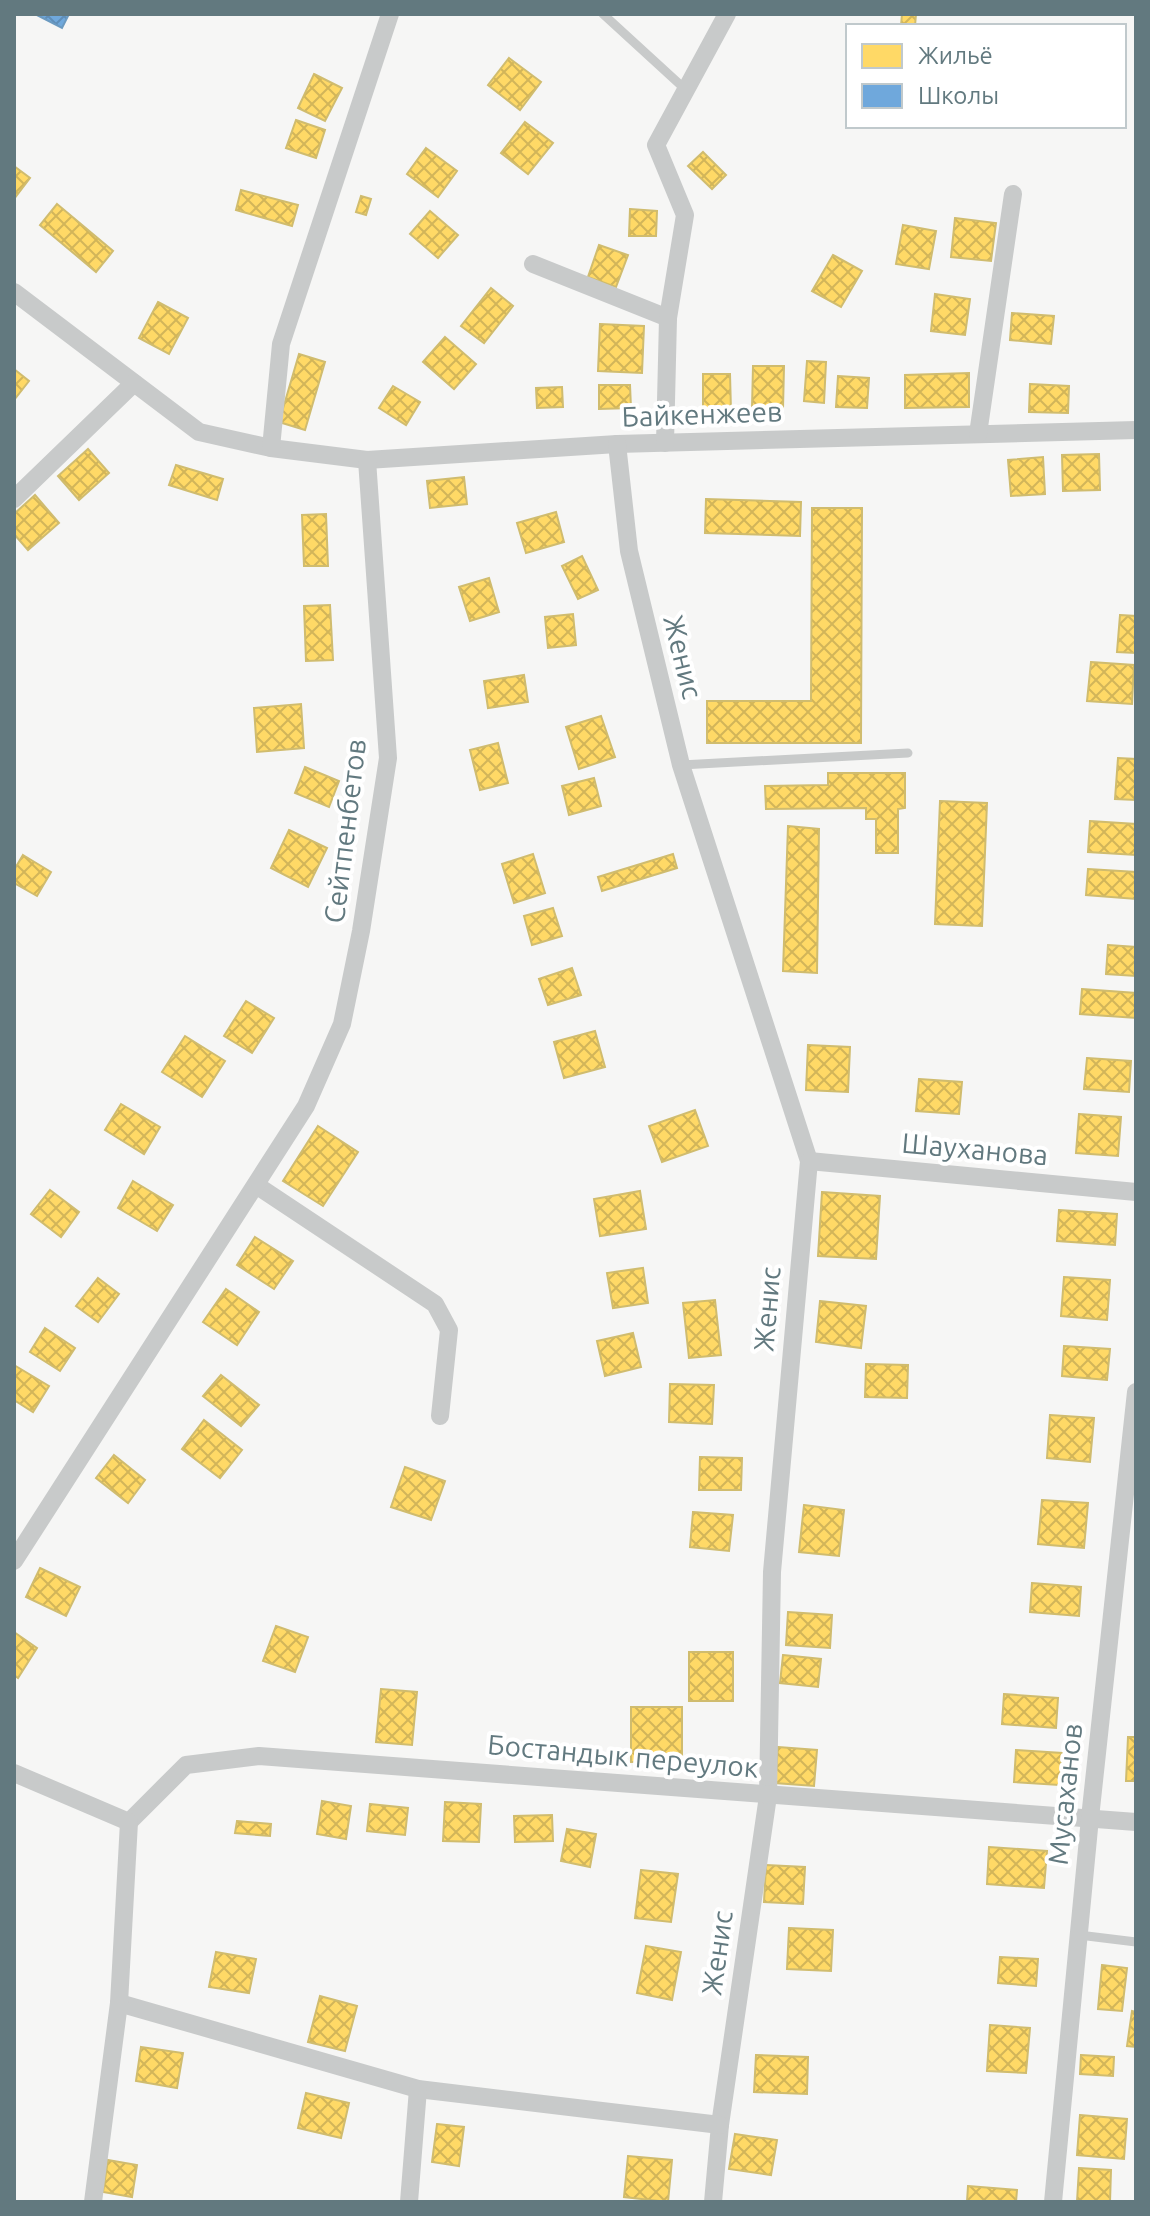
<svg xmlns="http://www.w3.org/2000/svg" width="1150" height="2216" font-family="Ubuntu,sans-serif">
<defs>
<pattern id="homes-cross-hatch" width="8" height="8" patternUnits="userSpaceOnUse" patternTransform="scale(2)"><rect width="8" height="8" fill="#ffd966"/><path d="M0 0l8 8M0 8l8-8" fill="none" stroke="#d2b559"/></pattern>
<pattern id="schools-cross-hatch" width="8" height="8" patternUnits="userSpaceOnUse" patternTransform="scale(2)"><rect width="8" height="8" fill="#6fa8dc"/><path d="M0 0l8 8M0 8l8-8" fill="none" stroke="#5f8eb8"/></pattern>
</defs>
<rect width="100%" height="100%" fill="#f6f6f5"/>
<g fill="url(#homes-cross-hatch)" stroke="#d0bc6e" stroke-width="2">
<path d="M902,14H916L915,26H901Z"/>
<path d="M509,58L541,82L520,110L488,85Z"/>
<path d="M314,74L342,88L325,121L298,108Z"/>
<path d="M296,120L325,130L316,158L286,148Z"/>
<path d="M525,122L553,143L528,174L501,153Z"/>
<path d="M426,148L457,171L438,197L407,174Z"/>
<path d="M703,152L726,175L712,189L688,166Z"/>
<path d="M14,166L30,178L14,199Z"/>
<path d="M241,190L298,205L292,226L236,210Z"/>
<path d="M361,196L371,199L366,215L356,212Z"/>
<path d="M57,204L113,251L96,272L40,225Z"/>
<path d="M630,209L657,211L656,236H629Z"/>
<path d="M430,211L458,235L438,258L410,234Z"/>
<path d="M955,218L996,223L991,261L951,257Z"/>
<path d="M903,225L936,231L929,269L896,264Z"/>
<path d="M599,245L628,255L616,287L588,277Z"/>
<path d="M833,255L862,271L841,307L812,291Z"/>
<path d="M491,288L513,306L484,343L461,326Z"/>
<path d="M935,294L970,299L965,335L931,331Z"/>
<path d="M158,302L188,318L169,354L139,338Z"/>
<path d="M1012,313L1054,316L1051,344L1010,340Z"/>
<path d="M600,324L644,326L642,373L598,371Z"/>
<path d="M445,337L476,364L454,389L423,362Z"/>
<path d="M299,354L325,362L305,430L279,422Z"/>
<path d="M807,361L826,362L824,403L804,401Z"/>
<path d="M753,366H784L783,409L752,408Z"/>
<path d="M14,369L29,381L14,400Z"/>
<path d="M969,373V407L905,408V375Z"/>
<path d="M703,374H730L731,411H703Z"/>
<path d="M838,376L869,378L867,408L836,407Z"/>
<path d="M1030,384L1069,386L1068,413L1029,412Z"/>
<path d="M599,385H630L631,408L599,409Z"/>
<path d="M393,386L420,402L406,425L379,408Z"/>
<path d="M562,387L563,407L537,408L536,388Z"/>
<path d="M88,449L109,473L79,500L58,476Z"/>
<path d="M1099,454L1100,490L1063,491L1062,455Z"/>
<path d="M1043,457L1045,494L1011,496L1008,460Z"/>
<path d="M176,465L223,479L217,500L169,485Z"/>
<path d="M464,477L467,504L430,508L427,481Z"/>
<path d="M35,495L59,523L28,550L14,534V514Z"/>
<path d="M706,499L801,502L800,536L705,533Z"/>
<path d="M812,508H862L861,743H707V701H811Z"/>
<path d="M556,512L564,542L526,553L517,523Z"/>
<path d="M326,514L328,566H304L302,515Z"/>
<path d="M582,556L598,590L578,599L562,566Z"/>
<path d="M489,578L499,612L470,621L459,587Z"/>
<path d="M330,605L333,660L306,661L304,606Z"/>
<path d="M573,614L576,645L548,648L545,617Z"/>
<path d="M1120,615L1136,616V653L1117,652Z"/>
<path d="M1091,662L1134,665L1132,704L1087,701Z"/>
<path d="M524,675L528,702L488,708L484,681Z"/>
<path d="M301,704L304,748L257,752L254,708Z"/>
<path d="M601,716L615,757L579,769L566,727Z"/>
<path d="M498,743L508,783L480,790L470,750Z"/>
<path d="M1118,758L1136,759V800L1115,799Z"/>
<path d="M305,767L339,781L329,807L295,793Z"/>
<path d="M828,773H905V808L898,809V853H876V819H866V808L766,809L765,786L828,785Z"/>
<path d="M594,778L601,806L569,815L562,786Z"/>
<path d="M940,801L987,803L982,926L935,924Z"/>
<path d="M1090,821L1136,824V855L1088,852Z"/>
<path d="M788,826L819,829L817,973L783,971Z"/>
<path d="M289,830L327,848L308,887L271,868Z"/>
<path d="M533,854L545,893L514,903L502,864Z"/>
<path d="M673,854L677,868L602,891L598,877Z"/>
<path d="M23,855L51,872L37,896L14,883V870Z"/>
<path d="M1088,869L1136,872V899L1086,895Z"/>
<path d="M553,908L562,936L532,945L524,916Z"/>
<path d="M1108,945L1136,947V976L1106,974Z"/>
<path d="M572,968L581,995L548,1005L539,979Z"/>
<path d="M1082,989L1136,993V1018L1080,1014Z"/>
<path d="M246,1001L274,1018L252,1053L224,1036Z"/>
<path d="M595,1031L605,1067L564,1078L554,1042Z"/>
<path d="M185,1036L225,1061L202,1097L162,1072Z"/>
<path d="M808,1045L850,1047L848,1092L806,1090Z"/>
<path d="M1087,1058L1131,1061L1129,1092L1084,1089Z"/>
<path d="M919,1079L962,1082L959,1114L916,1111Z"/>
<path d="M121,1104L160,1127L144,1154L105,1130Z"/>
<path d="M695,1110L708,1146L662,1162L649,1126Z"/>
<path d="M1079,1114L1121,1117L1118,1156L1076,1153Z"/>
<path d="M318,1126L358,1152L323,1206L283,1181Z"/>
<path d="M133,1181L173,1205L157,1231L118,1208Z"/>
<path d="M50,1190L79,1212L61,1237L31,1214Z"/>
<path d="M640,1191L646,1229L600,1236L594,1199Z"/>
<path d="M822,1192L880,1196L876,1259L818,1256Z"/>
<path d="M1059,1210L1117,1214L1115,1245L1057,1241Z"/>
<path d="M255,1237L293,1261L274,1289L237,1265Z"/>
<path d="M643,1268L648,1303L613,1308L607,1273Z"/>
<path d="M1064,1277L1110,1280L1107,1320L1061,1316Z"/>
<path d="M98,1278L119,1294L98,1322L76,1306Z"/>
<path d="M226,1289L259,1312L237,1345L203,1322Z"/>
<path d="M715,1300L721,1355L689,1358L683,1303Z"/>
<path d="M820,1301L866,1306L861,1348L816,1342Z"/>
<path d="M45,1328L75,1348L60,1371L30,1352Z"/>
<path d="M633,1333L641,1367L605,1376L597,1341Z"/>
<path d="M1064,1346L1110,1349L1107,1380L1062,1376Z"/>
<path d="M866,1364L908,1365L907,1398L865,1397Z"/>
<path d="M14,1365L49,1386L33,1412L14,1400Z"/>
<path d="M221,1375L259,1405L241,1426L203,1396Z"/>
<path d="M670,1384L714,1385L712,1424L669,1422Z"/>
<path d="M1050,1415L1094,1418L1090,1462L1047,1458Z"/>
<path d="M204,1420L242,1450L220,1478L182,1449Z"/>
<path d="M114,1455L145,1480L128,1503L96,1478Z"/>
<path d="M700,1457L742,1458L741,1490H699Z"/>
<path d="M405,1467L445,1481L431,1520L391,1507Z"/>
<path d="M1042,1500L1088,1503L1084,1548L1038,1544Z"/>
<path d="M804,1505L844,1510L839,1556L799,1552Z"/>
<path d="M693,1512L733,1515L729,1551L690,1547Z"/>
<path d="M40,1568L80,1587L66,1616L26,1597Z"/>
<path d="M1032,1583L1081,1587L1079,1616L1030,1612Z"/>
<path d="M788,1612L832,1615L830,1648L786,1645Z"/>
<path d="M276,1626L308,1637L295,1672L263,1661Z"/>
<path d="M14,1632L37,1648L18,1678L14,1675Z"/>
<rect x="689" y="1652" width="44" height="49"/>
<path d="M783,1655L821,1659L818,1687L780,1683Z"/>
<path d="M381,1689L417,1692L412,1745L376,1742Z"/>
<path d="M1004,1694L1058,1698L1056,1728L1002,1724Z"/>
<path d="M631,1707H682V1761L631,1762Z"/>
<path d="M1128,1737H1136V1781H1126Z"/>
<path d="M778,1747L817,1750L814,1786L775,1783Z"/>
<path d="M1016,1750L1062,1753L1059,1785L1014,1782Z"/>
<path d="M322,1801L351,1806L346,1839L317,1834Z"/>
<path d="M445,1802L481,1804L479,1842L443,1841Z"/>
<path d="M370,1804L408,1808L405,1835L367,1831Z"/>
<path d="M552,1815L553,1841L515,1842L514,1816Z"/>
<path d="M237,1821L271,1824L270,1836L235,1833Z"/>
<path d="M567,1829L596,1834L590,1867L561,1861Z"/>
<path d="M989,1847L1047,1851L1044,1888L987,1884Z"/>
<path d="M766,1865L805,1867L803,1904L764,1902Z"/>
<path d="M641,1870L678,1874L671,1922L635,1918Z"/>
<path d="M789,1928L833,1930L831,1971L787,1969Z"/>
<path d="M646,1946L681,1952L672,2000L637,1993Z"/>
<path d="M216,1952L256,1959L249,1993L209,1987Z"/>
<path d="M1000,1957L1038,1959L1036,1986L998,1983Z"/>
<path d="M1102,1965L1127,1968L1122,2011L1098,2009Z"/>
<path d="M320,1996L357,2006L345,2051L308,2042Z"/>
<path d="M1132,2011L1136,2012V2047L1127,2046Z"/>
<path d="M990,2025L1030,2028L1026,2073L987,2071Z"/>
<path d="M141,2047L183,2053L177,2088L136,2081Z"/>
<path d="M756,2055L808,2057L807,2094L754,2092Z"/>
<path d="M1081,2055L1114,2057L1113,2076L1080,2074Z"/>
<path d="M306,2093L349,2103L341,2138L298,2128Z"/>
<path d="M1080,2115L1127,2119L1124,2159L1077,2155Z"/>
<path d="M437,2124L464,2127L459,2166L432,2162Z"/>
<path d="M735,2134L777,2140L771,2175L729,2169Z"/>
<path d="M628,2156L672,2160L668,2202L624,2197Z"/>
<path d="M108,2160L137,2165L132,2197L103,2192Z"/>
<path d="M1079,2168L1111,2170L1110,2202H1077Z"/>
<path d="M968,2186L1017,2190L1016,2202H967Z"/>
</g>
<path fill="url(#schools-cross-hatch)" stroke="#6b9ac0" stroke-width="2" d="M35,14H69L62,28Z"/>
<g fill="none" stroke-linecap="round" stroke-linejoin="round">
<g stroke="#c8caca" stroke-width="9">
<path d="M603,14L686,90"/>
<path d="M681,765L908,753"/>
<path d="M1079,1935L1136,1942"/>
</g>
<g stroke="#c8caca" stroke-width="18">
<path d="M533,264L668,318"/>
<path d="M14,292L199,432L271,448L367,460L617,444L1136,430"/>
<path d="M978,434L1013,194"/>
<path d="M665,443L668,318L685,215L656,145L727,14"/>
<path d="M617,444L629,551L681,765L809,1161L772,1572L768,1796L720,2125L713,2202"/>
<path d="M271,448L281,344L390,14"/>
<path d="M14,499L134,383"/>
<path d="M809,1161L1136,1192"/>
<path d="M256,1185L435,1304L449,1330L440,1416"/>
<path d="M14,1561L306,1106L342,1024L361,931L388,758L367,460"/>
<path d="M14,1773L129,1822L186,1765L259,1756L1136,1822"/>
<path d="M119,2003L418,2089L720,2125"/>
<path d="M93,2202L119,2003L129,1822"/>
<path d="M409,2202L418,2089"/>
<path d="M1053,2202L1090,1818L1136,1392"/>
</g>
</g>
<g text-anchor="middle" stroke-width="8" stroke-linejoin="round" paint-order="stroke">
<g font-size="28" fill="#62797f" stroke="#fff">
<text transform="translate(702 414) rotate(-2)" y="10">Байкенжеев</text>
<text transform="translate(683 657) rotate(76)" y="10">Женис</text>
<text transform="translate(345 831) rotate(-83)" y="10">Сейтпенбетов</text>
<text transform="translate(975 1149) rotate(5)" y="10">Шауханова</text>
<text transform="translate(767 1309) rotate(-85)" y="10">Женис</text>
<text transform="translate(623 1756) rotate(5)" y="10">Бостандык переулок</text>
<text transform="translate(1065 1794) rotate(-84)" y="10">Мусаханов</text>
<text transform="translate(717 1953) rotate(-82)" y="10">Женис</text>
</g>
</g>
<rect width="1150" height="2216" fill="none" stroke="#62797f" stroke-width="32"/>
<rect x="846" y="24" width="280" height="104" fill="#ffffff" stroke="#c0c9cc" stroke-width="2"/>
<rect x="862" y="44" width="40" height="24" fill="#ffd966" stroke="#c0c9cc" stroke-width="2"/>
<text x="918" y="64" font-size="24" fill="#62797f">Жильё</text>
<rect x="862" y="84" width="40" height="24" fill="#6fa8dc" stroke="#c0c9cc" stroke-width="2"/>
<text x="918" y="104" font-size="24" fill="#62797f">Школы</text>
</svg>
